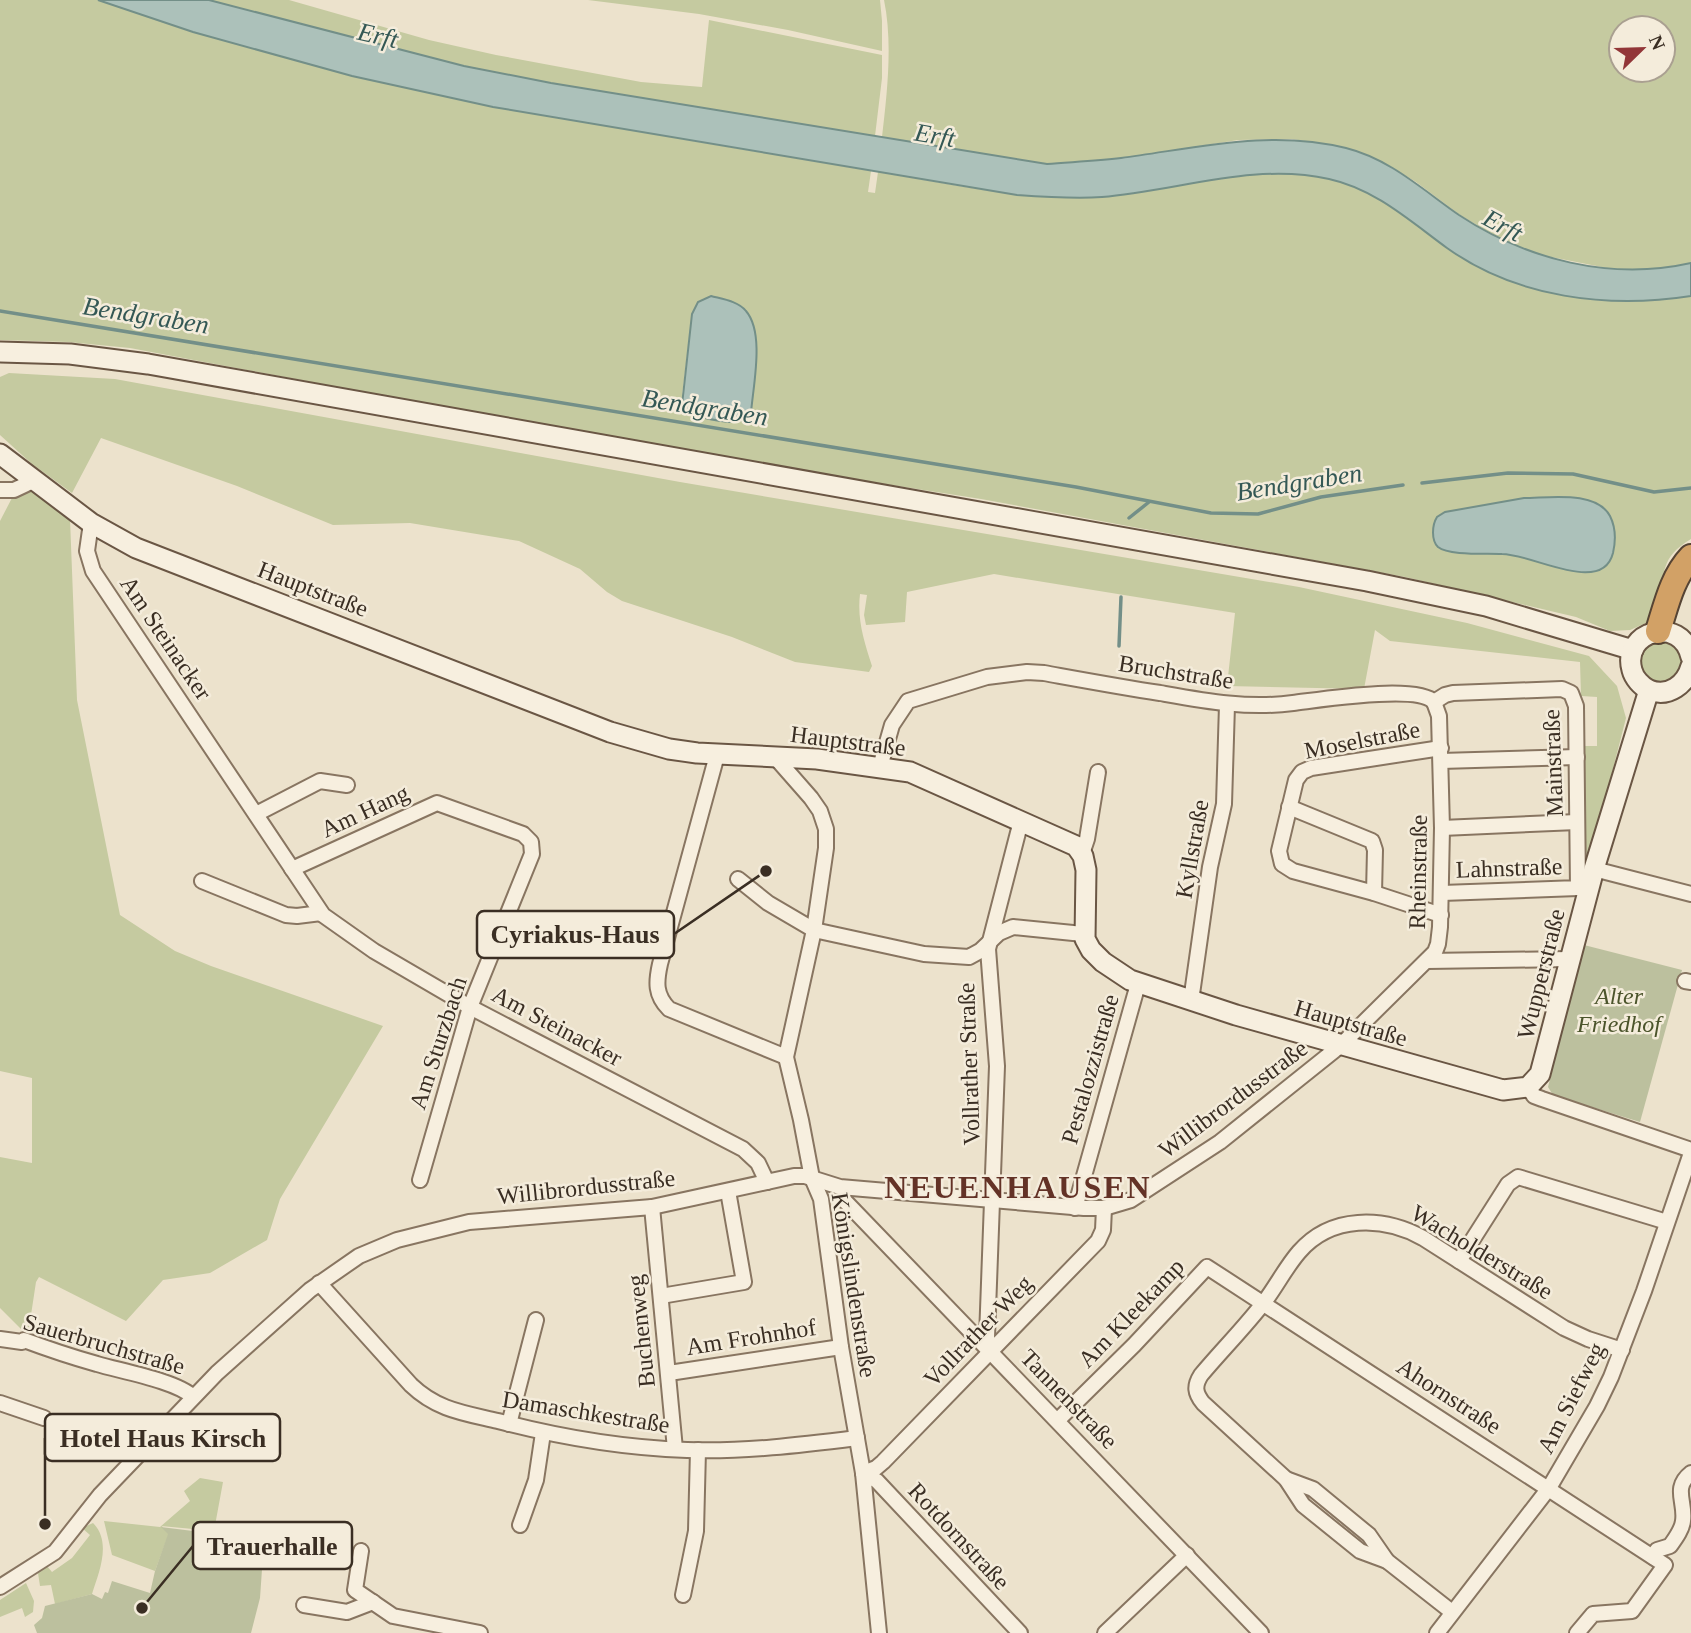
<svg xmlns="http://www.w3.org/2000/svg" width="1691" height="1633" font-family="'Times New Roman',serif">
<rect width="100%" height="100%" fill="#ece2cc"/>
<g fill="#c5caa0" fill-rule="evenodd">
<path d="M0,0H98L193,32L352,76L493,107L871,171L868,192L875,193L878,172C951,184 1025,201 1099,197C1175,193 1254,160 1330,179C1376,190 1410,222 1448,248C1518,298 1608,309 1691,296V539C1659,558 1667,572 1656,602C1653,609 1649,616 1646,623L1630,630L1610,631L1576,617L1405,577L981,499L700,455L130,348L68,342L0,340ZM711,296L682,396L692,314L698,302Z"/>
<path d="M209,0H289L429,40L496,55L641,82L702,87L709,20L882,55V78L875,136L551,83L464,66Z"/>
<path d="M588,0H880L882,21V51L788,30L699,14Z"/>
<path d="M884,0H1691V263L1648,270H1617L1541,255L1509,244L1460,215L1416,182L1390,166L1348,148L1292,139L1238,140L1119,159L1047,164L882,137C887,94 893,43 884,0ZM1621,28H1663V70H1621Z"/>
<path d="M9,373L115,379L680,482L1299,587L1467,623L1589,656L1617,686L1626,718L1582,890L1581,746H1597V697L1581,696L1580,662L1390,641L1375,630L1364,689L1227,686L1235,613L994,574L907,592L905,622L866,625L864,615L867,595L860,594C857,620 864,641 872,666L869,672L795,662L732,637L622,601L607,592L580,569L519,541L410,523L333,525L237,486L101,438L72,493L32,464L0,435V377Z"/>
<path d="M34,490L70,519L77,700L120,915L175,951L211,966L383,1026L280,1199L267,1240L210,1273L163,1280L126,1321L39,1277L36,1282L29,1328L25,1327L22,1330L0,1308V1157L32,1163V1078L0,1071V521L13,496Z"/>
<path d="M1657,640L1675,644L1684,662L1671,683L1652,684L1639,670L1641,651Z"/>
<path d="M200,1478L223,1482L214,1531L161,1526L169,1533L155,1571L112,1555L104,1521L160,1527L190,1501L184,1491Z"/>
<path d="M93,1523C112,1542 99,1572 92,1594L55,1604L51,1585L40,1586L38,1573L46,1565L52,1572L72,1558L90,1535L82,1528Z"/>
<path d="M26,1583L34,1601L33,1612L25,1617L22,1608L0,1617V1600Z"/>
</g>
<g fill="#bcc09e">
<path d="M1584,945L1682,970L1640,1122L1553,1095L1548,1087Z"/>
<path d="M161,1527L217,1534L263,1555L260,1598L251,1633H37L34,1625L42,1618L45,1606L92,1594L102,1599L105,1592L108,1593L112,1581L150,1593L155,1571L168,1534Z"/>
</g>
<g fill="#acc1ba" stroke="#738f88" stroke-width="2">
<path d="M98,0H209L464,66L551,83L1047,164C1071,162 1096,161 1121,158C1197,148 1270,129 1346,148C1390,159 1423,190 1459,215C1527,260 1611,281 1691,263V296C1608,309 1517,298 1447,248C1410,221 1375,189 1329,179C1254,162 1177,191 1102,197C1074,199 1045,197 1017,195L493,107L352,76L193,32Z"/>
<path d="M711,296C722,299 738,301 746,311C765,333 753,386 751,413C739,430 709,418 691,415L685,412L682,405L692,314L698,302Z"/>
<path d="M1524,498C1549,498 1596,490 1610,516C1616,528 1616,540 1613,553C1602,596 1533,554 1502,554C1488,553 1449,556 1438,547C1431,540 1432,525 1437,517L1445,512Z"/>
</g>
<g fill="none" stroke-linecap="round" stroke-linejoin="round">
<g stroke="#738f88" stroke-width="3.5">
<path d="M0,311L1076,487L1211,513L1258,514L1321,497L1403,485"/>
<path d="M1422,483L1508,473L1573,474L1654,492L1691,488"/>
<path d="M1129,518L1149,502"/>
<path d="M1119,646L1121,597"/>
</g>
<g stroke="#887561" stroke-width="18">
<g id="street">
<path d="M0,490H14L33,481"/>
<path d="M91,523L87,551L93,571L323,915L374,951L470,1007L743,1149L758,1163L767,1182"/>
<path d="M1434,702L1445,695L1453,693L1562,689L1571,693L1576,706L1578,888L1442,893"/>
<path d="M717,755L660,964C656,982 655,995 669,1009L786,1057"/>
<path d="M775,757L811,798L820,811L826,829V848L814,930L786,1057L801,1120L812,1178L821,1199L841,1347L863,1473L879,1633"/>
<path d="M1441,761L1577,757"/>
<path d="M880,767L892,725L908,701L987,677L1027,672L1044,673C1083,680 1121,687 1160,693C1205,701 1247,709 1293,703C1319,700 1417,684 1434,702"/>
<path d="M1289,807L1372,841L1375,850L1374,893"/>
<path d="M256,814L320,781L347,785"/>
<path d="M1442,828L1577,822"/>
<path d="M1082,854L1087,839L1098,772"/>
<path d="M292,869L437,803L523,834L531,842L532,854L470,1007L420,1180"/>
<path d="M1594,869L1691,894"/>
<path d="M738,879L768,903L814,930L924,954L969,957L980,951L999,933L1013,927L1083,934"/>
<path d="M202,881L286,915L297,916L321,913"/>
<path d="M1441,915L1374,893L1293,871L1282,864L1279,851L1296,780L1302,772L1311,768L1441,748"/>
<path d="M1427,961L1570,959"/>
<path d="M1685,981L1691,982"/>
<path d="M1191,1001L1210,867L1224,804L1227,705"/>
<path d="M1528,1087L1534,1096L1542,1099L1691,1150"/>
<path d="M843,1199L1261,1633"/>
<path d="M652,1207L675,1449"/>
<path d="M1075,1208L1138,984"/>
<path d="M1459,1261L1508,1184L1518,1177L1667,1222"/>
<path d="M319,1283L411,1385C437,1410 464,1413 498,1421C559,1437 623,1448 687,1450C743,1452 801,1445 857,1438"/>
<path d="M661,1296L744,1282L728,1191"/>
<path d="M0,1339L22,1342L24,1340C48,1349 72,1357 97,1364C120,1371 177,1381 193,1397"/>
<path d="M990,1350L987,1337L997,1066L988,949L1021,821"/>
<path d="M669,1373L841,1347"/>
<path d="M0,1403L44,1418"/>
<path d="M1058,1420L1134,1345L1207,1267L1665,1565L1632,1611L1593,1614L1577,1633"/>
<path d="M509,1424L536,1320"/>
<path d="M863,1473L876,1468L883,1462L1098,1241L1103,1230L1104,1208"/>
<path d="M863,1473L877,1481L1020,1633"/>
<path d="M1286,1479L1313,1489L1369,1535L1387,1561L1452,1612"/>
<path d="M520,1525L536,1480L543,1433"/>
<path d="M361,1551L355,1590L393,1616L480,1633"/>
<path d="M1653,1557L1657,1550L1670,1546C1675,1539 1682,1530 1683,1521C1686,1502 1672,1488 1691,1473"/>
<path d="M1387,1561L1360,1551L1303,1505L1286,1479L1203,1403C1195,1393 1194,1386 1201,1375C1222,1350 1245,1327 1265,1301C1277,1285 1286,1267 1299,1252C1331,1215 1383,1216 1423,1238L1564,1328L1588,1339L1622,1350"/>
<path d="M0,1587L55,1552L100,1495L217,1373L310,1290L359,1256L397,1240L469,1222L652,1207L794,1176H805L840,1187L1084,1208H1104L1131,1200L1220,1142L1340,1046L1435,952L1438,944L1440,927L1442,828L1439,716L1434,702"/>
<path d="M683,1595L696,1531L698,1450"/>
<path d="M304,1605L347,1612L373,1602"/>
<path d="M1105,1633L1187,1555"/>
<path d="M1437,1633L1549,1488L1597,1406L1611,1377L1644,1291L1691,1153"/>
</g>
</g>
<g stroke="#6a5644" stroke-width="23">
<g id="secondary">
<path d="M0,352L70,354L148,364L1367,581L1486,606L1633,650"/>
<path d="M0,454L91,523L136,548L610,732L669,749L697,753L817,759L910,772L1076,846L1083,856L1086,870L1085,939L1091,950L1103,962L1130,980L1236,1015L1503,1090L1528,1087L1540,1074L1594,869L1649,690"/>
<path d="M1691,657C1681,614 1621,631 1632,670C1634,678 1641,686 1649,690C1669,698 1686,684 1691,666"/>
</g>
</g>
<g stroke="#564434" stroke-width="28">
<path id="highway" d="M1658,631C1666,606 1672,577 1691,557"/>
</g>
<use href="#street" stroke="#f7efdf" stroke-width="14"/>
<use href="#secondary" stroke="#f7efdf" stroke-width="19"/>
<use href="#highway" stroke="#d2a166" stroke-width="24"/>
</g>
<g text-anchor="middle" stroke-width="5" stroke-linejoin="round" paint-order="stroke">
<g font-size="24" fill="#3a2e23" stroke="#f4ecdb">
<text transform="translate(313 589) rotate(21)" y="8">Hauptstraße</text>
<text transform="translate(166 638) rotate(56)" y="8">Am Steinacker</text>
<text transform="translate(1176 672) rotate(9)" y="8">Bruchstraße</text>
<text transform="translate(1362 740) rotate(-11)" y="8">Moselstraße</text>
<text transform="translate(848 741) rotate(7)" y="8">Hauptstraße</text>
<text transform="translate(1553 763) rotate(-92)" y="8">Mainstraße</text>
<text transform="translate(365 811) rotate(-25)" y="8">Am Hang</text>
<text transform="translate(1192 849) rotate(-80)" y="8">Kyllstraße</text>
<text transform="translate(1509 868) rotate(-2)" y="8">Lahnstraße</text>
<text transform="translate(1418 872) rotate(-89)" y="8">Rheinstraße</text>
<text transform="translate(1541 974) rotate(-76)" y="8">Wupperstraße</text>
<text transform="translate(1351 1023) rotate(16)" y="8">Hauptstraße</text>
<text transform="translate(557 1026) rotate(28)" y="8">Am Steinacker</text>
<text transform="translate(438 1043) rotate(-72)" y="8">Am Sturzbach</text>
<text transform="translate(969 1064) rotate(-92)" y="8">Vollrather Straße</text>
<text transform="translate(1090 1069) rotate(-74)" y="8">Pestalozzistraße</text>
<text transform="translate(1233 1099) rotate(-37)" y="8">Willibrordusstraße</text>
<text transform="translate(586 1187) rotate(-6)" y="8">Willibrordusstraße</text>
<text transform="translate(1482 1252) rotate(31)" y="8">Wacholderstraße</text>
<text transform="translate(854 1285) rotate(81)" y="8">Königslindenstraße</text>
<text transform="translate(1131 1313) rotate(-46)" y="8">Am Kleekamp</text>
<text transform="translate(641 1331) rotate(-96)" y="8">Buchenweg</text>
<text transform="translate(978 1331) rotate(-46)" y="8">Vollrather Weg</text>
<text transform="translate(751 1337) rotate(-9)" y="8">Am Frohnhof</text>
<text transform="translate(104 1344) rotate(16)" y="8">Sauerbruchstraße</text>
<text transform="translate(1449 1396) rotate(33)" y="8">Ahornstraße</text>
<text transform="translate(1571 1398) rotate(-63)" y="8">Am Siefweg</text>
<text transform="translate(1069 1399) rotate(46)" y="8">Tannenstraße</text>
<text transform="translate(586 1412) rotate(9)" y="8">Damaschkestraße</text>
<text transform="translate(959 1536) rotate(47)" y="8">Rotdornstraße</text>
</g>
<g font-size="24" font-style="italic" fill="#4b542b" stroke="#f4ecdb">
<text x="1619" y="1004">Alter<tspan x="1619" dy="28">Friedhof</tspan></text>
</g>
<g font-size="26" font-style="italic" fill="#345855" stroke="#f4ecdb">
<text transform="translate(378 35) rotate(13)" y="9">Erft</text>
<text transform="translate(935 135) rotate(10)" y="9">Erft</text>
<text transform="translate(1503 225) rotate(28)" y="9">Erft</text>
<text transform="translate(146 315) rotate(9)" y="9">Bendgraben</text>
<text transform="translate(705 407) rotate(9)" y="9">Bendgraben</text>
<text transform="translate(1299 482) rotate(-9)" y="9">Bendgraben</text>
</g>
<g font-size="32" font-weight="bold" letter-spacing="2" fill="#633226" stroke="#f4ecdb">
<text x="1018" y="1198">NEUENHAUSEN</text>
</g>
</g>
<path fill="none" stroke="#3a2e23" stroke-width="2.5" d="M766 871L674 934M45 1524L45 1438M142 1608L193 1546"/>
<g fill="#3a2e23" stroke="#f4ecdb" stroke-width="2.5">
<circle cx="766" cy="871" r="7"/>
<circle cx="45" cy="1524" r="7"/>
<circle cx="142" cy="1608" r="7"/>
</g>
<g fill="#f4ecdb" stroke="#3a2e23" stroke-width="2.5">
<rect x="477" y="911" width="197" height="47" rx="7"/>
<rect x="45" y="1414" width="235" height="47" rx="7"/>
<rect x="193" y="1522" width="159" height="47" rx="7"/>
</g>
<g font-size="26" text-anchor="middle" font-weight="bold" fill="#3a2e23">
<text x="575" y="943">Cyriakus-Haus</text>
<text x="163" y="1447">Hotel Haus Kirsch</text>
<text x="272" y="1555">Trauerhalle</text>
</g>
<g transform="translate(1642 49) rotate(67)"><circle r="33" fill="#f4ecdb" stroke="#aaa091" stroke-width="2"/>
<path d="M0-5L12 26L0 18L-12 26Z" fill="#923638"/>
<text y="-10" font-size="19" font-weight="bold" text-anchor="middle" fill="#3a2e23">N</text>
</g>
</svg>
